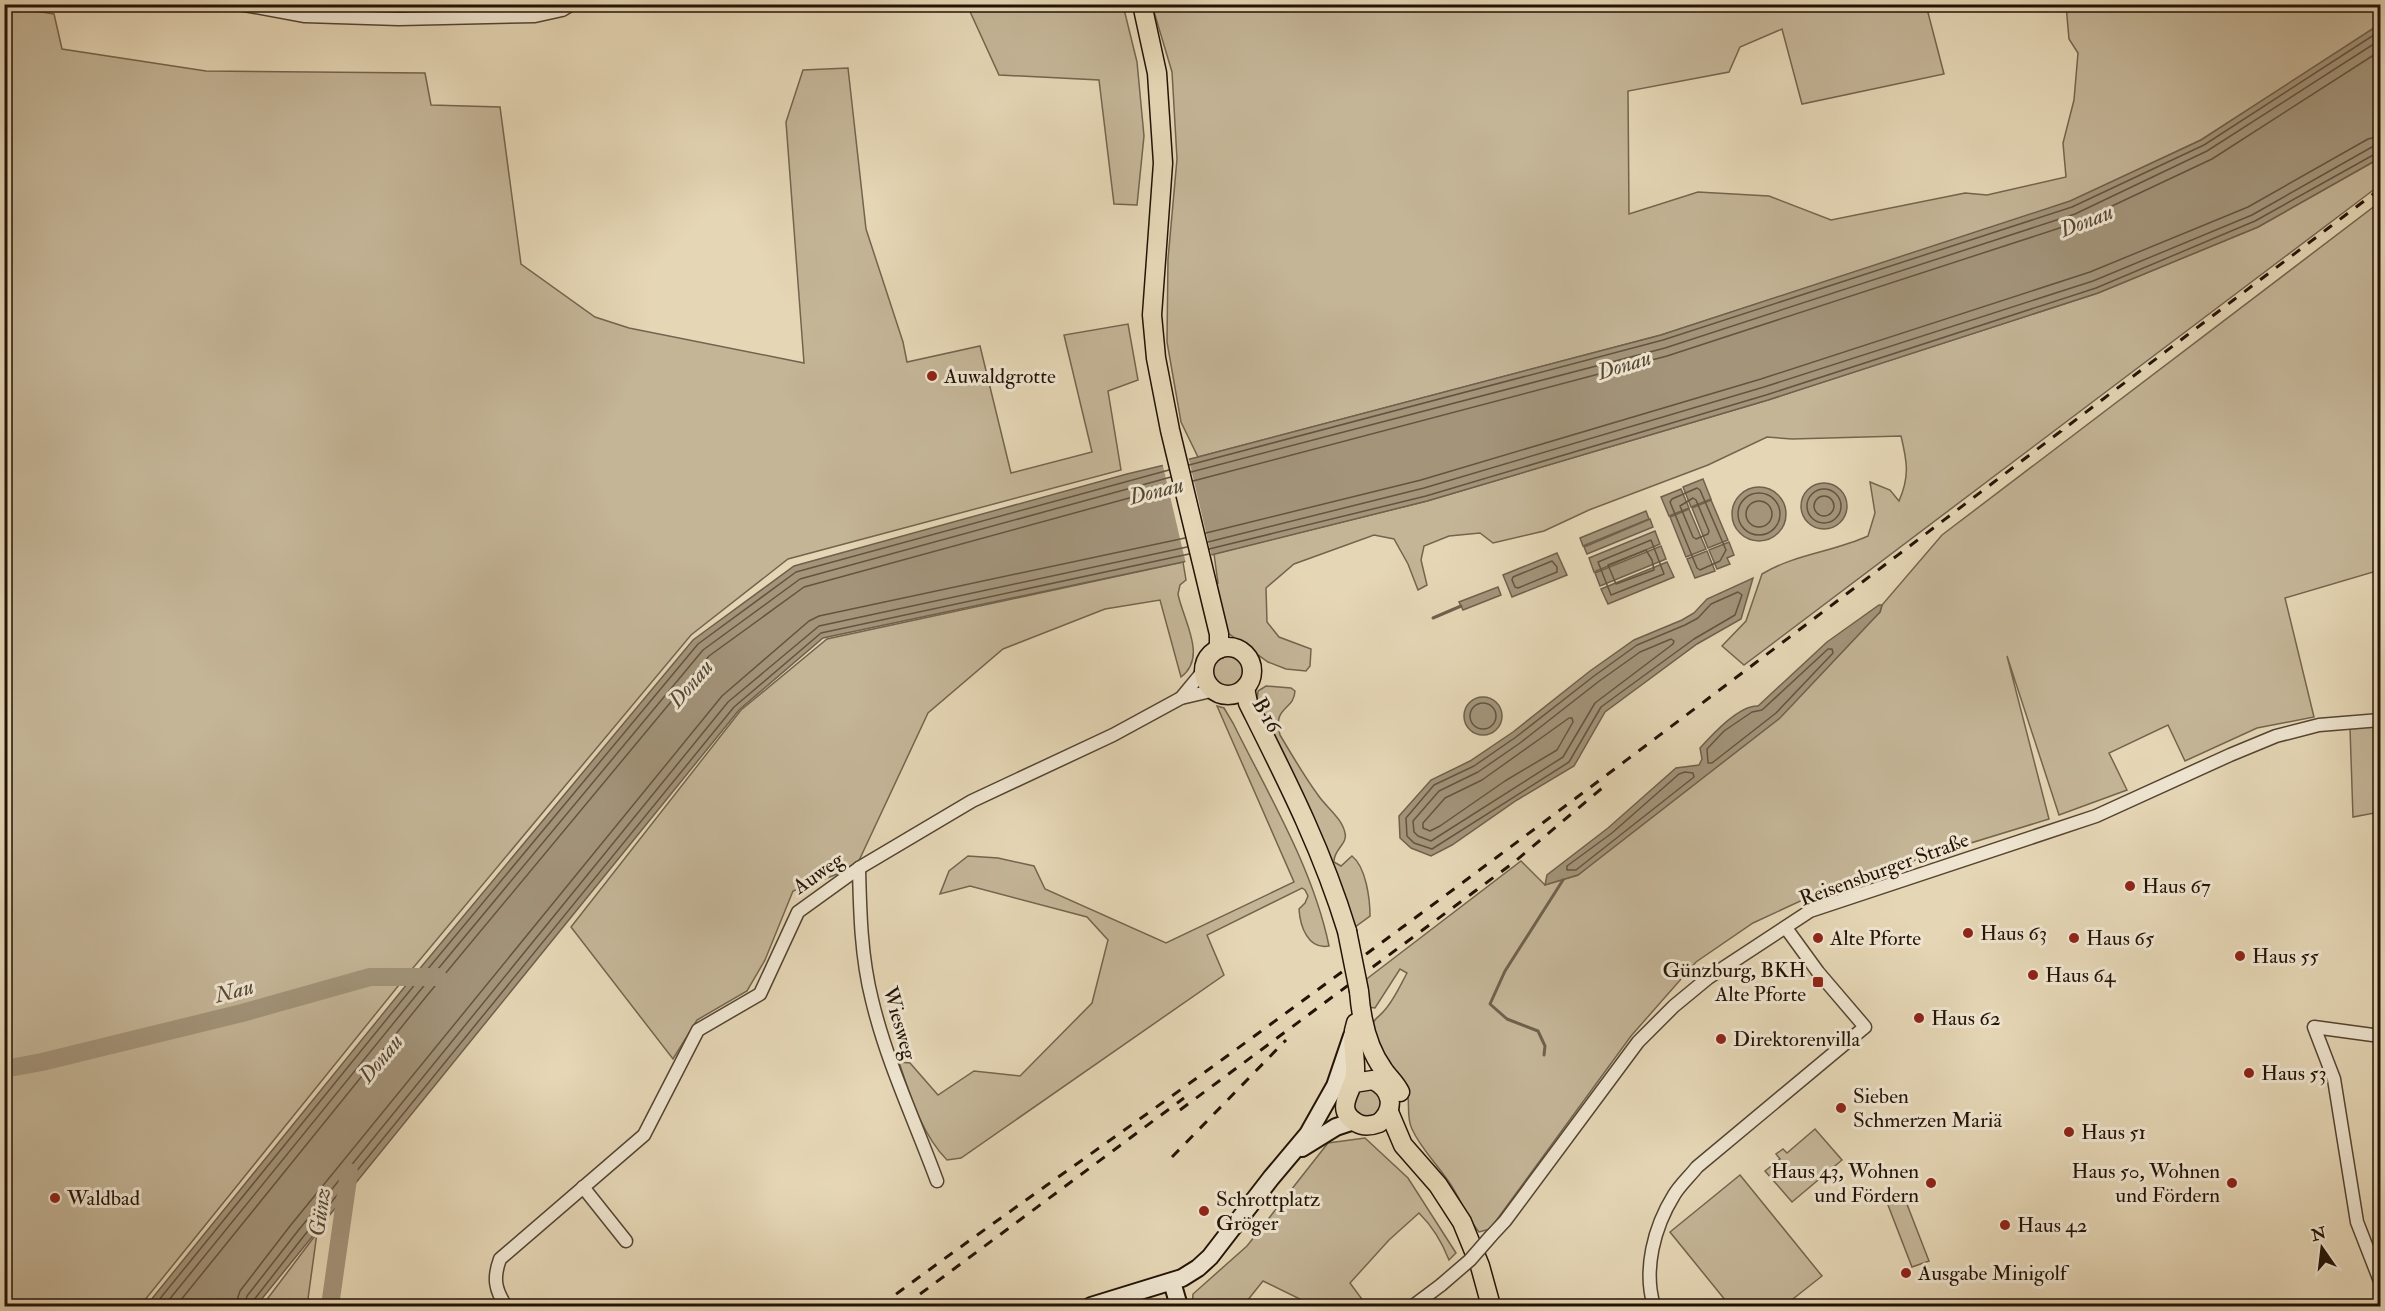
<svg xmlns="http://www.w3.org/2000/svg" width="2385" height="1311" font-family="'IM FELL Double Pica',serif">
<rect width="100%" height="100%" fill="#e5d6b5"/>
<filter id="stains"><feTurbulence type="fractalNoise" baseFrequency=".00333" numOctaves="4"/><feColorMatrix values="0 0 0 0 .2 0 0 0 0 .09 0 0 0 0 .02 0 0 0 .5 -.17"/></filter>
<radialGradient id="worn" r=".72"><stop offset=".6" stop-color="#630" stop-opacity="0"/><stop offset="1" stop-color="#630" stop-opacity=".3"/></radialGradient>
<g fill="#c4b597" stroke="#74644e" stroke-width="1.5">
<path d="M967,5H1123L1137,62L1144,136L1137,205L1114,204L1099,80L999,75Z"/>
<path d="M1152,5H1926L1944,74L1802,104L1782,29L1740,47L1729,72L1628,91L1629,214L1698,192L1769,196L1831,220L1965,193L1987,195L2066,177L2063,143L2074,100L2078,53L2069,39L2066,5H2380V25L2201,140L2070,202L1661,335L1198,457L1181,422L1167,342L1168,259L1177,159L1172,72Z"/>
<path d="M5,6L54,14L62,49L206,71L425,73L431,105L500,107L521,264L595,317L629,328L804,363L786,122L803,70L848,68L866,229L903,342L907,362L980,346L1011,473L1092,452L1064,335L1128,324L1138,380L1108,391L1121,470L788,559L691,635L403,980L140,1306H5Z"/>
<path d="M2380,158V185L1744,665L1722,646L1746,621L1762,574C1795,554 1833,552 1868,536L1875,513L1870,482L1890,490L1899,501C1910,476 1907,461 1901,436L1792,439L1767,437L1708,465L1589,510L1544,531L1493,543L1480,533L1449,536L1424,546L1421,560L1427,585L1418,590L1408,564L1394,539L1374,535L1294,564L1266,588L1267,622L1279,637L1311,649L1310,666L1306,671L1286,669L1268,662L1228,633L1214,585L1218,583L1214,554L1427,501L1768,400L2098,293L2258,227Z"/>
<path d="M2380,202V570L2285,598L2314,717L2257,728L2185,761L2168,725L2109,753L2127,790L2059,815L2007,656L2049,819L1837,884L1753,923L1696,962L1631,1036L1490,1229L1479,1232C1467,1217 1460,1198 1449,1182C1437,1164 1421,1149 1412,1129C1405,1115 1412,1099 1405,1085C1397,1069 1370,1044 1372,1026C1373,1019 1379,1017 1383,1012C1393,1002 1400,986 1407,973L1400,969L1375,1008L1368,1007L1364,981L1521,861L1545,885L1578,875L1880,612L1882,605L1942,535Z"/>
<path d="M1183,562L1186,580L1180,585L1178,594C1183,620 1208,657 1181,677L1160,600L1105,609L1003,649L928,713L856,867L793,891L765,960L747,991L697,1020L673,1059L571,927L741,710L827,639Z"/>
<circle cx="1228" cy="670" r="16"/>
<path d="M1266,686L1291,688L1295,691C1294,711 1272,706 1280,735C1292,755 1304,776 1318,795C1326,807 1342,818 1345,833C1348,844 1333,850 1334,862L1341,866L1352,856C1366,867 1370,899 1370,916L1355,927L1349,908L1257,702L1258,691Z"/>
<path d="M1217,706L1224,708L1233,723C1268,794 1313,868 1329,946C1308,950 1300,926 1299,909L1305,903L1308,896L1305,890L1302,888L1207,935L1224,975L961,1158L947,1160C922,1135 910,1095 899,1062L910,1063L938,1095L974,1071L1020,1076L1092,1003L1108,940L1087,917L970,886L940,894L949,871L968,856L998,858L1034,866L1045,889L1166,943L1294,882Z"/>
<path d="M2380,726V812L2353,817L2350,728Z"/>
<path d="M1368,1085L1384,1099L1379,1114L1364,1118L1355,1112C1351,1094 1351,1094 1368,1085Z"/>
<path d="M1815,1129L1842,1160L1792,1202L1765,1171L1780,1159L1776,1154L1783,1149L1787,1153Z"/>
<path d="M1365,1138L1408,1178L1456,1253L1449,1260C1442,1242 1433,1227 1419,1213L1389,1240L1350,1283L1367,1306H1314L1263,1281L1243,1306H1192L1193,1294L1247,1246L1328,1143Z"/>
<path d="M1740,1175L1822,1276L1784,1306H1730L1670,1232Z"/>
<path d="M1903,1194L1929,1261L1912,1267L1886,1200Z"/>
<path d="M317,1233L307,1306H262Z"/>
</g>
<g fill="#a3947a" stroke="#70604c" stroke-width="1.5">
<path d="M2380,24V158L2258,227L2098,293L1768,400L1427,501L1183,562L823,638L739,710L256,1306H146L407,984L693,640L794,566L1127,474L1198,457L1661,335L2070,201L2201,140Z"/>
<path d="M1703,479L1711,499L1691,507L1683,487Z"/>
<circle cx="1824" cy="506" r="23"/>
<circle cx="1759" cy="514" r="27"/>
<path d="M1681,489L1689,508L1669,516L1661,497Z"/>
<path d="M1711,500L1728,540L1708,548L1692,508Z"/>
<path d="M1689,509L1706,549L1686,557L1670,517Z"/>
<path d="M1646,511L1649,519L1583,546L1580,538Z"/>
<path d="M1650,519L1653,527L1587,554L1584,547Z"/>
<path d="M1655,531L1660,544L1594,572L1589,558Z"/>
<path d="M1729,542L1734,555L1727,558L1730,564L1717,569L1709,550Z"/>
<path d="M1661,546L1666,559L1600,586L1595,573Z"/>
<path d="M1707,551L1715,571L1695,578L1687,559Z"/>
<path d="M1557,553L1567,575L1512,597L1503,575Z"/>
<path d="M1667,562L1674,577L1608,604L1601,589Z"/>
<path d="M1753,578L1741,619L1697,644L1605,712L1574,766L1517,800L1452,845L1431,856L1411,848L1400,838L1399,816L1431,780L1470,761L1513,732L1590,671L1634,640L1682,620L1694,613L1707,599Z"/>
<path d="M1498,587L1501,595L1463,610L1459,602Z"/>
<path d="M1879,605H1882L1880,612L1780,718L1578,875L1545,885L1547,875L1608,828L1676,768L1699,765L1702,759L1700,748C1712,735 1739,705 1758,706L1827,642Z"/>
<circle cx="1483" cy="716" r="19"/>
</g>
<path fill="#e5d6b5" d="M1188,456L1212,558L1186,564L1162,462Z"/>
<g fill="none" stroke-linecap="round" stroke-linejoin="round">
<g stroke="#635440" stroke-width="1.5">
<path d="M1189,465L1663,340L2072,207L2204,145L2380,31"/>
<path d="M1191,472L1665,348L2075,214L2207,151L2380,40"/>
<path d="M1193,481L1667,356L2078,222L2212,159L2380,51"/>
<path d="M1697,488L1700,490L1726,550L1720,561L1700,570L1697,568L1670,502L1672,499Z"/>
<circle cx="1824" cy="506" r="17"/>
<circle cx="1759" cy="514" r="21"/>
<circle cx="1824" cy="506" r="10"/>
<path d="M1693,498L1696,500L1709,531L1708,534L1696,539L1693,537L1680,506Z"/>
<circle cx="1759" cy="514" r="13"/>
<path d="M1206,533L1421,480L1761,379L2090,272L2248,207L2368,139L2380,136"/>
<path d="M1651,540L1664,574L1611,595L1598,562Z"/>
<path d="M1208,542L1424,488L1764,387L2093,281L2252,215L2372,147L2380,145"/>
<path d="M1209,549L1426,496L1766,395L2096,288L2255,221L2375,154L2380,153"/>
<path d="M1646,550L1652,560L1654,570L1616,584L1608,565Z"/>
<path d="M1552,561L1557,567V572L1518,588L1515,587L1512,580L1513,577Z"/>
<path d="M1738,592L1742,595L1735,615L1694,639L1601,707L1569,762L1432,849L1414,843L1407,836L1406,818L1434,785L1474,766L1516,737L1594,676L1637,645L1685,625L1698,618L1711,604Z"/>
<path d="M1671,639L1674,641L1673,644L1595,703L1563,757L1431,841L1418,836L1414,832L1413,821L1439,791L1478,772L1520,743L1598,682L1640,652Z"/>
<path d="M1828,649H1832L1833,653L1776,713L1712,763H1708L1707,749L1724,731L1752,712L1762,710Z"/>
<circle cx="1483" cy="716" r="13"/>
<path d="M1569,718H1572L1573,722L1557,750L1505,781L1440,826L1430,831L1423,828V823L1445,798L1482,780Z"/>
<path d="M1685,772L1693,773L1694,777L1576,870H1567V866L1612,833L1679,774Z"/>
<path d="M154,1306L412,988L698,644L796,572L1169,470"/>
<path d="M164,1306L418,993L703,650L800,579L1171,477"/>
<path d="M176,1306L425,998L709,656L804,587L1173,486"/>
<path d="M235,1306L240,1291L290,1226L722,696L809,621L819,616L1185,538"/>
<path d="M244,1306L247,1296L297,1232L728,702L819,626L1187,547"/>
<path d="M252,1306L253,1301L303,1237L734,707L821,633L1189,554"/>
</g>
<g stroke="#70604c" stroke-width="3">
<path d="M1433,618L1461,606"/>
<path d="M1544,1055L1545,1046L1538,1031L1507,1019L1490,1004L1505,971L1563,880"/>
</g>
<g stroke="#a3947a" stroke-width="18">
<path d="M4,1069L42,1062L242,1013L370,977H438"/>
<path d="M330,1306L349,1172"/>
</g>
<g stroke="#544432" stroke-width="15">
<g id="street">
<path d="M239,4L305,16L399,19L535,16L562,10L572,4"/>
<path d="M1181,698L1205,669"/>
<path d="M859,868C860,912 861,957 872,1000C887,1063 915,1121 937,1181"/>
<path d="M2380,1036L2314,1027L2334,1079L2357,1222L2380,1281"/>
<path d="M583,1187L626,1241"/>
<path d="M1491,1236L1505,1221L1638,1042L1674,1006L1708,978L1810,911L2096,816L2230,755L2276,736L2319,725L2380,720"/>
<path d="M506,1306C495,1290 493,1278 500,1259L644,1135L698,1030L760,994L798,912L859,868L972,801L1113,735L1181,698L1215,690"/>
<path d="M1413,1306L1441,1285"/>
<path d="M1654,1306C1643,1270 1654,1227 1674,1195C1680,1185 1690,1176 1697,1167L1865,1027L1818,972L1786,928"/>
</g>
</g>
<g stroke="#231306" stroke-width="20">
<g id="secondary">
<path d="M1302,1148L1336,1127L1354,1121"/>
<path d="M1172,1282L1179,1306"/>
<path d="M1091,1306L1182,1278L1198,1268L1210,1257L1271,1178L1308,1134L1335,1086L1352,1036"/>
</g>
</g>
<g stroke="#231306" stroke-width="21">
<g id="primary">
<path d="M1142,4L1157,73L1163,163L1152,315L1156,358L1170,430L1219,634V649"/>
<circle cx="1228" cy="671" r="24"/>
<path d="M1245,688L1248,703C1286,779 1322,849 1347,931"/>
<path d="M1359,991C1361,1017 1367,1047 1383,1069C1388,1077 1395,1082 1400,1092"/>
<path d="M1354,1083L1373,1080C1392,1089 1396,1109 1379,1123C1371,1126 1364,1127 1357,1123C1332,1109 1354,1090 1355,1074C1356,1056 1350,1040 1356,1023"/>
<path d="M1389,1112L1403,1145L1438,1185L1462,1222L1480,1266L1491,1306"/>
</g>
</g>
<use href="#street" stroke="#eee4cf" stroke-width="12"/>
<use href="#secondary" stroke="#eee4cf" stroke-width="16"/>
<use href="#primary" stroke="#e5d6b5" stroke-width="18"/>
<g stroke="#231306" stroke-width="3" stroke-dasharray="10 10" stroke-linecap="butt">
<path d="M1180,1110L1513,863L1607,784"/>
<path d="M1172,1157L1286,1040"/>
<path d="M880,1306C993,1222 1109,1142 1223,1059C1613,775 1995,480 2380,189"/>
<path d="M904,1306L1184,1098"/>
</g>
<g stroke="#544432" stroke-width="15" stroke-linecap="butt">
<path id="street-bridge" d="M1441,1285L1470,1260L1491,1236"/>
</g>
<g stroke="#231306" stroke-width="21" stroke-linecap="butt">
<path id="primary-bridge" d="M1347,931L1359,991"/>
</g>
<use href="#street-bridge" stroke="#eee4cf" stroke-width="12"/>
<use href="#primary-bridge" stroke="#e5d6b5" stroke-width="18"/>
</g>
<g fill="#8f2418" stroke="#eee4cf" stroke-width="2">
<circle cx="932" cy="376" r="6"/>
<circle cx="2130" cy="886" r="6"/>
<circle cx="1968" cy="933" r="6"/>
<circle cx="1818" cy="938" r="6"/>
<circle cx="2074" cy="938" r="6"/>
<circle cx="2240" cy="956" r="6"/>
<circle cx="2033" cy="975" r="6"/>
<rect x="1812" y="976" width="12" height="12" rx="3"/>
<circle cx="1919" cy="1018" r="6"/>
<circle cx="1721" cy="1039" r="6"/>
<circle cx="2249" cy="1073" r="6"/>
<circle cx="1841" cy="1108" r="6"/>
<circle cx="2069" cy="1132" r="6"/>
<circle cx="1931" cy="1183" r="6"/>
<circle cx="2232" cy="1183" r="6"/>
<circle cx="55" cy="1198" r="6"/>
<circle cx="1204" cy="1211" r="6"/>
<circle cx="2005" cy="1225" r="6"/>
<circle cx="1906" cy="1273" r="6"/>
</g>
<g text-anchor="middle" stroke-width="6" stroke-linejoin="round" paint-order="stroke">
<g font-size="21" fill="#231306" stroke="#eee4cf" text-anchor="start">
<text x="944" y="383">Auwaldgrotte</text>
<text x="2142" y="893">Haus 67</text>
<text x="1980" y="940">Haus 63</text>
<text x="1830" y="945">Alte Pforte</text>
<text x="2086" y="945">Haus 65</text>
<text x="2252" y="963">Haus 55</text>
<text x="1806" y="977" text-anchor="end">Günzburg, BKH<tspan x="1806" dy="24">Alte Pforte</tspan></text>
<text x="2045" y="982">Haus 64</text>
<text x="1931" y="1025">Haus 62</text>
<text x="1733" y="1046">Direktorenvilla</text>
<text x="2261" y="1080">Haus 53</text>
<text x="1853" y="1103">Sieben<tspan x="1853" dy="24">Schmerzen Mariä</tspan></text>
<text x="2081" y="1139">Haus 51</text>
<text x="1919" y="1178" text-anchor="end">Haus 43, Wohnen<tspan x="1919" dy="24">und Fördern</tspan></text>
<text x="2220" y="1178" text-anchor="end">Haus 50, Wohnen<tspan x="2220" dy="24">und Fördern</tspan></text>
<text x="67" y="1205">Waldbad</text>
<text x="1216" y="1206">Schrottplatz<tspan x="1216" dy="24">Gröger</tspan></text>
<text x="2017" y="1232">Haus 42</text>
<text x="1918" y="1280">Ausgabe Minigolf</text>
</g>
<g font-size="21" fill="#231306" stroke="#eee4cf">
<text transform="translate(1267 715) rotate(60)" y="7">B 16</text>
<text transform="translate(1884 869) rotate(-20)" y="7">Reisensburger Straße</text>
<text transform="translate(818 873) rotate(-35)" y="7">Auweg</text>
<text transform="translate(900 1023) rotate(74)" y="7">Wiesweg</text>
</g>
<g font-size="22" font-style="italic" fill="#564734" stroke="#eee4cf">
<text transform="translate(2086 220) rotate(-21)" y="8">Donau</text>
<text transform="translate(1624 364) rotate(-17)" y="8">Donau</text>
<text transform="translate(1156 490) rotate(-14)" y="8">Donau</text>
<text transform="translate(690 683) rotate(-49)" y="8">Donau</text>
<text transform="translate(234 990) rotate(-15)" y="8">Nau</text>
<text transform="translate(380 1058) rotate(-50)" y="8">Donau</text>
<text transform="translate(319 1212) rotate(-82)" y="8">Günz</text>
</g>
</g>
<rect width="2385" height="1311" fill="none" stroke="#e5d6b5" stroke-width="24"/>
<rect x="6" y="6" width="2373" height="1299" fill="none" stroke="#231306" stroke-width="3"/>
<rect x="12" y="12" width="2361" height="1287" fill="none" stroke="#231306" stroke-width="1.5"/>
<g transform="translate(2322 1248) rotate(346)" stroke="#eee4cf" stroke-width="4.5" paint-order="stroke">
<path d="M0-4.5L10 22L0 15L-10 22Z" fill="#231306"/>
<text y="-9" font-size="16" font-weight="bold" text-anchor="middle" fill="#231306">N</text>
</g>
<rect width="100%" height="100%" filter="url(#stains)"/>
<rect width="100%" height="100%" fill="url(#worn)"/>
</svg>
